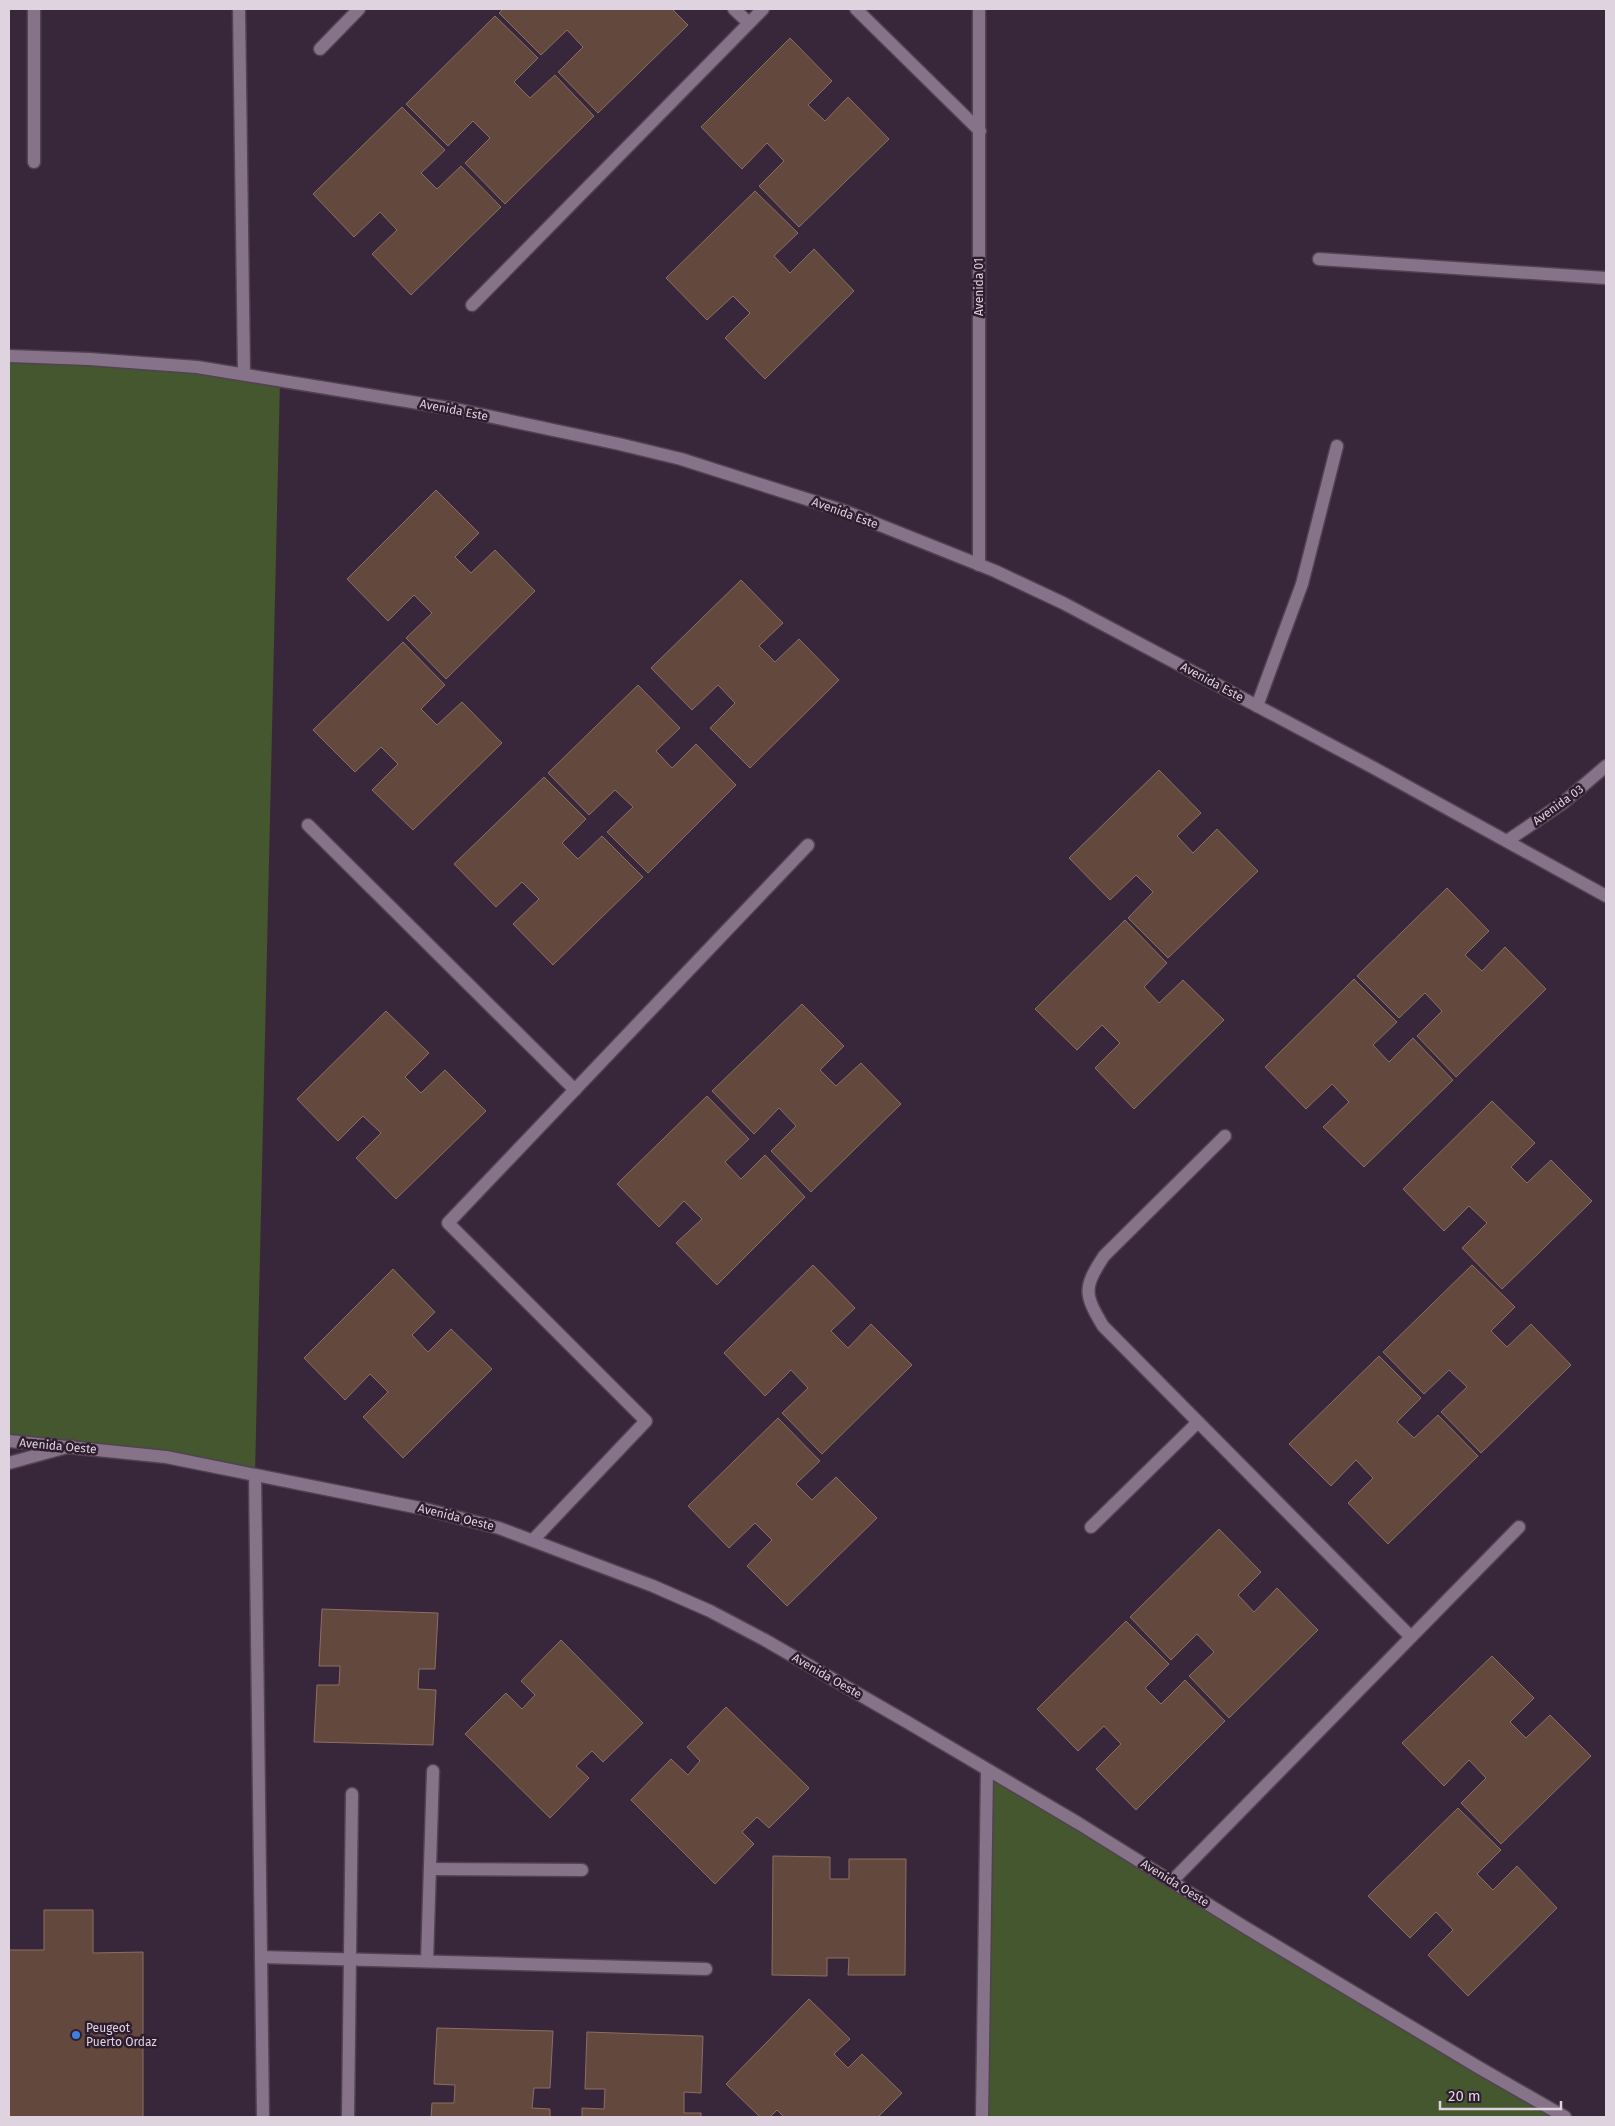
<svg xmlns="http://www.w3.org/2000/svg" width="1615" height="2126" font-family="'Fira Sans',sans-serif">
<rect width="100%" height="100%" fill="#38273a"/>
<g fill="#44572f">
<path d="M9,356L280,380L255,1475L9,1441Z"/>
<path d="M987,1770L1565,2117H982Z"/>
</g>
<g fill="#63483d" stroke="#8c6f63">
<path d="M503,9H672L688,25L598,113L558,72L583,47L567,30L541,55L499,13Z"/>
<path d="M495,16L538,58L514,82L530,98L555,75L594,116L505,204L465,163L490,138L473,121L448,146L406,104Z"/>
<path d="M790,38L832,81L808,105L825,121L848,97L889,139L799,227L759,186L784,161L767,143L742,169L701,127Z"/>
<path d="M402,107L445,150L421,173L437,189L461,166L501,207L411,295L372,254L397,230L380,212L354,237L313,194Z"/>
<path d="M755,191L798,233L774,256L790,273L814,249L854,291L765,379L725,338L750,313L733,296L707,320L666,278Z"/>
<path d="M436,490L479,533L455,557L471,573L495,550L535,591L446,679L406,638L432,613L414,595L388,621L347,579Z"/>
<path d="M741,580L783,623L759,646L775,662L799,639L839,680L750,768L710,728L735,703L718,685L692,710L651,668Z"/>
<path d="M403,642L445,685L421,709L437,725L462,702L502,743L413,830L372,790L398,764L381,747L355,772L313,730Z"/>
<path d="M638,685L680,728L656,751L672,768L696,744L736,785L648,873L607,832L633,807L615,790L589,815L548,773Z"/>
<path d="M1159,770L1201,813L1177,836L1193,853L1217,829L1258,871L1168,958L1128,918L1153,892L1136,875L1110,900L1069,858Z"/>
<path d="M544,777L586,819L562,843L578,859L602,836L643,877L553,965L513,924L539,899L522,882L496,907L454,864Z"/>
<path d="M1447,888L1489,931L1465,955L1482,971L1505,947L1546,989L1456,1077L1417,1036L1442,1011L1425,993L1399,1018L1357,976Z"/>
<path d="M1125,920L1167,963L1144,987L1159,1003L1183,980L1224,1020L1134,1109L1095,1068L1120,1043L1102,1025L1077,1050L1035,1009Z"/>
<path d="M1354,979L1397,1022L1373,1045L1389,1062L1413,1038L1453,1080L1364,1167L1323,1127L1349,1102L1332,1084L1306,1109L1265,1067Z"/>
<path d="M802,1004L844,1046L820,1070L836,1086L861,1063L901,1104L811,1192L771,1151L796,1126L779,1108L754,1134L712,1091Z"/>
<path d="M386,1011L429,1053L405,1077L421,1093L445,1070L486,1111L396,1199L356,1158L381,1133L363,1116L338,1141L297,1099Z"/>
<path d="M707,1096L749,1139L725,1162L741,1179L765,1155L805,1197L717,1285L676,1243L702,1219L684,1201L659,1227L617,1184Z"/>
<path d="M1492,1101L1535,1143L1511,1167L1527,1183L1551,1160L1592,1201L1502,1289L1462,1248L1487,1223L1469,1206L1444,1231L1403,1189Z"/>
<path d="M813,1265L855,1308L831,1331L848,1348L871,1324L912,1365L822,1454L782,1413L808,1388L791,1370L765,1396L724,1353Z"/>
<path d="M1472,1265L1515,1307L1491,1331L1507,1347L1531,1324L1571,1365L1481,1453L1441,1412L1467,1387L1449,1370L1424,1394L1383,1352Z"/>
<path d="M393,1269L435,1312L412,1335L428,1352L451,1329L492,1369L403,1458L363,1417L388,1392L370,1374L345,1400L304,1358Z"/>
<path d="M1379,1356L1421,1398L1397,1422L1414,1438L1438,1415L1478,1456L1388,1544L1348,1503L1373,1478L1356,1460L1331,1486L1289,1444Z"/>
<path d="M778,1418L820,1461L796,1484L812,1500L836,1477L877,1518L787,1606L747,1566L772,1540L755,1523L729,1548L688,1506Z"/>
<path d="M1219,1529L1261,1572L1238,1595L1254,1612L1277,1588L1318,1630L1229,1718L1189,1676L1214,1652L1197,1634L1171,1660L1130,1617Z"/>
<path d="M322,1609L438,1613L435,1669H419L418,1689L436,1690L433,1745L314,1742L317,1685H339L340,1666H319Z"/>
<path d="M1126,1621L1169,1664L1145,1688L1161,1704L1185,1680L1225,1721L1136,1810L1096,1769L1121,1744L1104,1726L1078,1751L1037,1709Z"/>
<path d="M561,1640L643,1723L603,1762L592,1751L576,1766L589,1778L550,1818L465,1734L506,1693L522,1709L535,1695L521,1681Z"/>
<path d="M1492,1656L1534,1698L1510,1722L1526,1738L1550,1715L1591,1756L1501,1844L1461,1803L1486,1778L1469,1760L1444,1786L1402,1743Z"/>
<path d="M726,1707L809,1788L769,1828L757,1817L742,1832L754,1844L715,1884L631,1800L671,1759L688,1775L700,1761L687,1747Z"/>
<path d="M1458,1808L1501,1850L1477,1874L1493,1890L1517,1866L1557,1908L1468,1996L1428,1955L1453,1930L1436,1912L1410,1938L1368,1896Z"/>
<path d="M773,1856L830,1857V1879H849V1859H906L905,1975H848L849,1958H827V1976L772,1975Z"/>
<path d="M44,1910H93V1953L143,1952V2117H9V1950H44Z"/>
<path d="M809,1999L850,2039L834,2054L848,2068L862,2054L902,2093L878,2117H784L777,2110L770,2117H760L726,2084Z"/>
<path d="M437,2028L553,2031L550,2088H534L532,2108L550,2109V2117H431L432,2103H454L455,2085L434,2084Z"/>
<path d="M587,2032L703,2036L701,2093L684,2092V2113H701V2117H582V2108L604,2109L605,2089H585Z"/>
</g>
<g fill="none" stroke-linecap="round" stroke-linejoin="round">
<g stroke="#514252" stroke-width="15">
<g id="lane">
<path d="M734,9L749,23"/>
<path d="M856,9L980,131"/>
<path d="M320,49L359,9"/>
<path d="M472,305L763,9"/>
<path d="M308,825L575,1090"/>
<path d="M1225,1136L1104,1256C1083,1288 1084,1294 1103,1326L1411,1637"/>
<path d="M1091,1527L1198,1422"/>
<path d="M533,1540L646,1421L448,1223L808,845"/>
<path d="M430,1869L582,1870"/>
<path d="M1172,1881L1519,1527"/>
<path d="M261,1957L706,1969"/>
<path d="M427,1961L433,1771"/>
<path d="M348,2117L352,1794"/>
</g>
</g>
<g stroke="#514252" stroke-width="15">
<g id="street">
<path d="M34,9V162"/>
<path d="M239,9L244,374"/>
<path d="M979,9V565"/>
<path d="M1319,259L1606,278"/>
<path d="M9,356L89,359L197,367L455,409L619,444L681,459L847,512L995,571L1063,603L1374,768L1606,896"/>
<path d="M1257,706L1302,584L1337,446"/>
<path d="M1507,841L1564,802L1606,766"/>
<path d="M9,1441L166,1457L425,1509L499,1528L653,1586L710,1611L765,1640L907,1722L1078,1823L1243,1926L1478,2067L1565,2117"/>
<path d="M255,1475L263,2117"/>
<path d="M982,2117L987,1770"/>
</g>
</g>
<g stroke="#514252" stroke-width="15">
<path id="secondary" d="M9,1463L71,1446"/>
</g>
<use href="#lane" stroke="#877389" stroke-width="12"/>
<use href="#street" stroke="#877389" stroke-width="12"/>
<use href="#secondary" stroke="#877389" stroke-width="12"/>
</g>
<circle fill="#3f7fe0" stroke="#2e1d2f" stroke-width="2" cx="76" cy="2035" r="5"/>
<g text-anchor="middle" stroke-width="5" stroke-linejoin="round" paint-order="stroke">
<g font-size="12" fill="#ded3df" stroke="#2e1d2f">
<text transform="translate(979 287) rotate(-90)" y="4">Avenida 01</text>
<text transform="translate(454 410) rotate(11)" y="4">Avenida Este</text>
<text transform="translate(845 513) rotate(20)" y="4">Avenida Este</text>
<text transform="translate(1212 682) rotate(28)" y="4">Avenida Este</text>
<text transform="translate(1558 805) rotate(-36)" y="4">Avenida 03</text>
<text transform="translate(58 1446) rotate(5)" y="4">Avenida Oeste</text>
<text transform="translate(456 1517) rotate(14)" y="4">Avenida Oeste</text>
<text transform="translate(827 1676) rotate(30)" y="4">Avenida Oeste</text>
<text transform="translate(1175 1883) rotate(32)" y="4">Avenida Oeste</text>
</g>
<g font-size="12" fill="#ded3df" stroke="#2e1d2f" text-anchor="start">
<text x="86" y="2032">Peugeot<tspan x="86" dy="14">Puerto Ordaz</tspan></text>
</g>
</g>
<rect width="1615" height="2126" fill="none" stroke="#ded3df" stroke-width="20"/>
<path d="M1440 2101v8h121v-8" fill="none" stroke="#ded3df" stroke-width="2.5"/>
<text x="1448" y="2101" font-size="15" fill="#ded3df" stroke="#2e1d2f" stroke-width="4" paint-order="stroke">20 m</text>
</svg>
